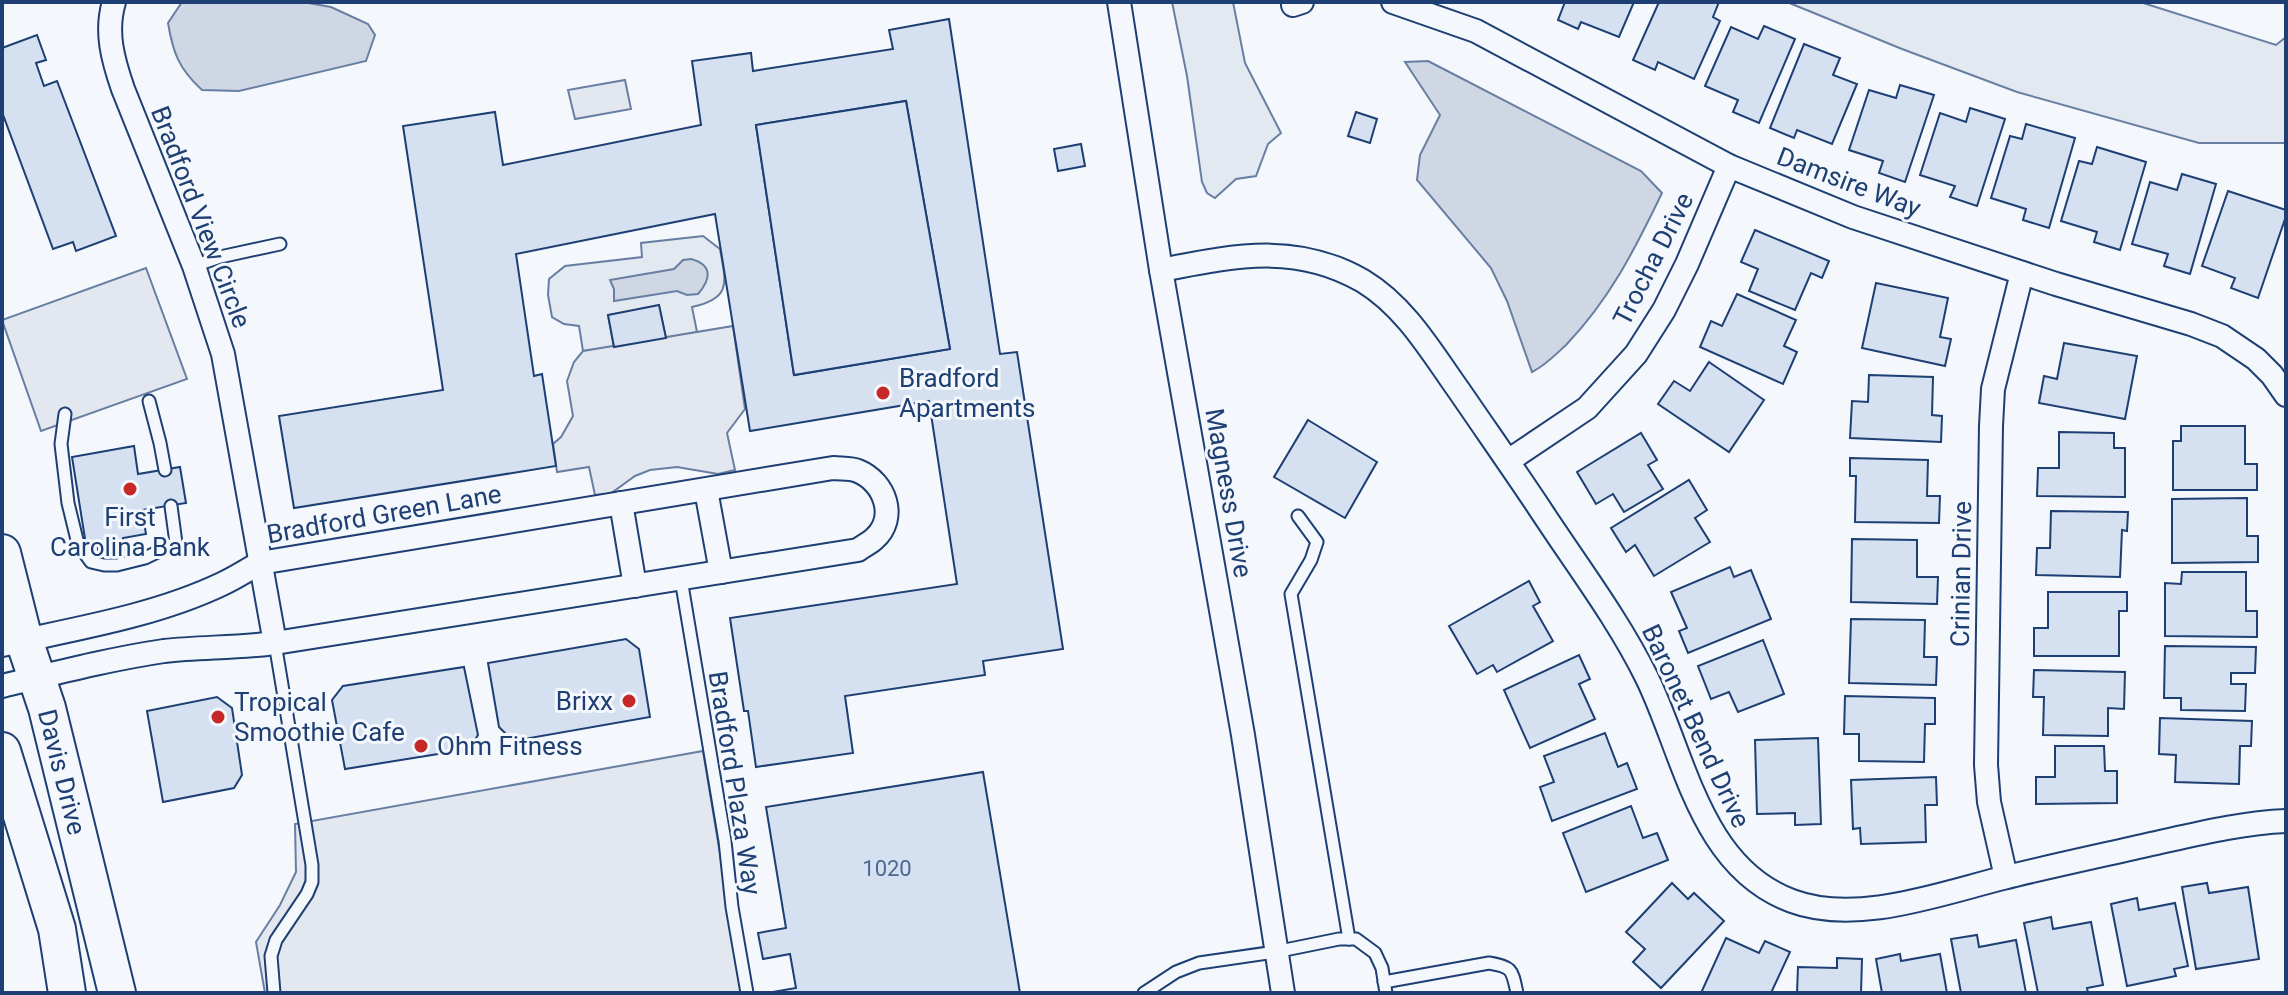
<svg xmlns="http://www.w3.org/2000/svg" width="2288" height="995" font-family="Roboto,sans-serif">
<rect width="100%" height="100%" fill="#f4f7fb"/>
<g fill="#e3e9f0" stroke="#687fa3" stroke-width="2">
<path d="M1172,2H1233L1245,63L1281,133L1268,144L1256,176L1236,179L1215,198L1207,193L1202,182L1187,76Z"/>
<path d="M1787,2H2140L2276,45L2286,37V143H2199L2017,92L1902,49Z"/>
<path d="M703,236L720,249C726,283 732,298 692,307L697,332L666,338L659,306L608,315L614,347L583,351L579,326L564,324L552,317L548,295L549,279L565,266L642,257L641,243Z"/>
</g>
<g fill="#e3e8f0" stroke="#687fa3" stroke-width="2">
<path d="M625,80L631,109L575,119L568,90Z"/>
<path d="M146,268L187,379L41,431L2,320Z"/>
<path d="M733,326L745,409L727,433L735,470L718,474L677,467L650,470L635,476L610,494L595,495L589,467L557,472L553,444L561,437L573,416L567,381L574,362L583,351Z"/>
<path d="M703,751L743,993H265L256,942L280,905L296,872L295,824Z"/>
</g>
<g fill="#cfd7e4" stroke="#687fa3" stroke-width="2">
<path d="M182,2H303L331,7L368,24L375,35L366,61L239,91L202,90C179,69 173,53 168,23Z"/>
<path d="M1428,61L1641,171L1662,193C1635,249 1610,299 1566,345C1555,355 1546,365 1532,372L1507,301L1491,268L1417,180L1420,155L1440,115L1405,62Z"/>
<path d="M691,259C713,265 711,279 698,294L687,295L677,291L614,301V289L610,280L674,269L683,260Z"/>
</g>
<g fill="#d5e0f0" stroke="#1d3f73" stroke-width="2" fill-rule="evenodd">
<path d="M1565,2H1634L1619,37L1581,22L1578,29L1558,20Z"/>
<path d="M1659,2H1719L1713,17L1720,21L1694,79L1658,62L1655,70L1633,60Z"/>
<path d="M949,19L1000,354L1017,352L1063,649L983,661L985,675L845,696L853,753L756,767L748,711H744L730,618L957,584L929,401L750,431L715,214L516,254L534,376L542,374L556,466L294,508L279,416L443,390L403,126L495,112L503,165L701,125L692,61L751,53L753,71L893,49L889,30ZM906,101L950,349L794,375L756,125Z"/>
<path d="M1764,26L1795,39L1759,123L1733,112L1738,100L1705,86L1731,27L1758,39Z"/>
<path d="M37,35L46,60L36,63L44,86L57,81L116,236L76,251L73,242L53,249L2,112V48Z"/>
<path d="M1804,44L1840,58L1833,75L1857,84L1832,144L1797,130L1794,138L1770,128Z"/>
<path d="M1900,85L1934,95L1905,182L1879,173L1883,161L1849,150L1869,90L1896,98Z"/>
<path d="M906,101L950,349L794,375L756,125Z"/>
<path d="M1970,108L2005,119L1977,206L1950,197L1955,186L1920,175L1940,113L1966,122Z"/>
<path d="M1356,112L1377,119L1370,143L1348,136Z"/>
<path d="M2026,124L2075,138L2049,228L2023,220L2026,209L1991,198L2010,136L2022,139Z"/>
<path d="M1081,144L1085,166L1058,171L1054,149Z"/>
<path d="M2097,147L2146,162L2120,250L2094,242L2097,232L2061,221L2079,161L2092,164Z"/>
<path d="M2182,174L2216,184L2190,274L2164,266L2168,254L2132,244L2150,182L2177,190Z"/>
<path d="M2228,191L2286,210V216L2258,298L2231,288L2235,278L2202,266Z"/>
<path d="M1755,230L1829,261L1822,278L1811,273L1795,310L1749,291L1758,269L1741,262Z"/>
<path d="M1876,283L1948,298L1940,337L1951,339L1945,366L1862,348Z"/>
<path d="M1737,294L1796,320L1784,346L1797,352L1783,384L1700,347L1711,321L1722,326Z"/>
<path d="M659,305L666,338L614,347L608,315Z"/>
<path d="M2064,343L2137,356L2125,419L2039,403L2044,376L2057,379Z"/>
<path d="M1709,362L1764,400L1729,452L1658,404L1674,381L1690,391Z"/>
<path d="M1869,375L1933,377L1932,415L1942,416L1941,442L1850,438L1852,401L1868,402Z"/>
<path d="M1308,420L1377,462L1345,518L1274,477Z"/>
<path d="M2181,426H2245V464H2257V490H2173V441H2181Z"/>
<path d="M2059,432L2114,433V448H2125V497L2037,496L2038,468H2059Z"/>
<path d="M1641,433L1657,460L1648,465L1663,489L1624,512L1613,494L1596,504L1577,472Z"/>
<path d="M134,446L138,474L180,467L186,503L142,510L146,534L123,538L125,550L99,555L97,543L86,545L72,457Z"/>
<path d="M1850,458L1928,460L1927,496H1940L1939,523L1855,522L1856,476H1850Z"/>
<path d="M1689,480L1707,510L1695,518L1710,542L1654,576L1635,545L1626,552L1611,528Z"/>
<path d="M2247,498V536H2258V562L2172,563V499Z"/>
<path d="M2051,511L2128,512L2127,531L2122,530L2120,577L2036,575L2037,548H2050Z"/>
<path d="M1852,539L1917,540V577H1938L1937,604L1851,602Z"/>
<path d="M1730,567L1734,577L1751,570L1771,619L1688,653L1679,631L1687,628L1671,592Z"/>
<path d="M2182,572H2246V611H2257V637L2165,636V583L2181,584Z"/>
<path d="M1529,581L1540,602L1533,606L1553,641L1497,672L1493,665L1477,674L1449,626Z"/>
<path d="M2048,592H2127V611H2119V656H2034V628H2048Z"/>
<path d="M1851,619L1925,620L1924,657H1937L1936,685L1849,683Z"/>
<path d="M626,639L639,649L650,717L513,741L499,727L488,663Z"/>
<path d="M1763,640L1784,694L1738,712L1729,692L1711,699L1698,666Z"/>
<path d="M2165,646L2256,647L2255,673H2231V684H2246L2245,711L2181,710V698H2164Z"/>
<path d="M1579,655L1590,679L1579,684L1595,719L1530,748L1504,690Z"/>
<path d="M464,667L478,735L469,749L345,769L332,700L343,686Z"/>
<path d="M2034,670L2125,672L2124,709L2108,708V736L2043,735L2044,697H2033Z"/>
<path d="M1845,696L1935,698V724H1925L1924,762L1859,761V734H1844Z"/>
<path d="M217,697L232,708L242,775L234,788L163,802L147,711Z"/>
<path d="M2160,718L2252,721L2251,746H2240L2239,784L2175,782L2176,755L2159,754Z"/>
<path d="M1605,733L1618,767L1627,763L1637,789L1552,821L1540,787L1554,782L1544,756Z"/>
<path d="M1818,738L1821,824L1795,825V813L1757,814L1755,740Z"/>
<path d="M2055,746H2104L2105,771H2117V803L2036,804V777H2055Z"/>
<path d="M983,772L1020,993H767L796,988L790,954L763,959L758,933L786,928L766,807Z"/>
<path d="M1936,777L1937,805H1925L1926,842L1861,844L1860,828L1853,829L1851,780Z"/>
<path d="M1631,806L1643,838L1657,833L1668,860L1586,892L1563,833Z"/>
<path d="M1672,883L1688,899L1694,893L1724,921L1661,988L1633,962L1645,949L1626,932Z"/>
<path d="M2207,883L2209,893L2248,887L2259,959L2196,969L2182,887Z"/>
<path d="M2137,898L2139,910L2175,903L2188,966L2174,969L2176,976L2127,986L2111,904Z"/>
<path d="M2051,917L2053,929L2091,922L2103,985L2087,988L2088,993H2038L2024,923Z"/>
<path d="M1977,935L1979,947L2016,940L2026,993H1961L1951,939Z"/>
<path d="M1726,938L1759,953L1765,941L1790,952L1771,993H1701Z"/>
<path d="M1900,954L1901,961L1940,954L1947,993H1882L1876,959Z"/>
<path d="M1837,958L1862,959L1861,993H1797L1798,967L1837,968Z"/>
</g>
<g fill="none" stroke-linecap="round" stroke-linejoin="round">
<g stroke="#1d3f73" stroke-width="15">
<g id="service">
<path d="M194,266L220,257L280,244"/>
<path d="M149,401L160,443L165,470"/>
<path d="M65,414L61,444L68,503L78,544L91,562L104,565H117L145,558L176,543L171,506"/>
<path d="M1298,516L1317,542L1311,560L1291,594L1349,939"/>
<path d="M681,579L725,841L732,907L747,993"/>
<path d="M1384,982L1489,963C1513,967 1512,970 1517,993"/>
<path d="M274,993L271,956L276,940L307,894L312,882V865L275,643"/>
<path d="M1144,993L1176,972L1199,963L1275,952L1339,939H1356L1375,953L1382,968L1386,993"/>
</g>
</g>
<g stroke="#1d3f73" stroke-width="26">
<g id="minor">
<path d="M114,2C105,32 113,60 123,89L194,266L223,354L275,643"/>
<path d="M1119,2L1161,270L1243,735L1283,993"/>
<path d="M1393,2L1476,31L1729,166L1853,217L2056,284L2191,324L2222,336L2256,359L2272,375L2286,395"/>
<path d="M1293,5L1302,2"/>
<path d="M1161,270C1233,256 1296,242 1363,281C1406,307 1432,353 1460,392C1488,433 1517,474 1544,515C1579,568 1619,621 1647,678C1685,756 1700,867 1792,901C1856,925 1939,894 2003,878C2051,866 2099,856 2147,845C2193,835 2239,823 2286,821"/>
<path d="M1508,461L1587,408L1636,354L1664,310L1687,264L1729,166"/>
<path d="M706,490L721,572"/>
<path d="M621,503L635,586"/>
<path d="M2,645C74,629 155,616 222,584C235,578 247,570 260,563L833,468C841,469 851,468 858,471C885,482 898,518 874,539C870,543 863,546 858,550L275,643C238,648 201,647 164,651C110,659 56,673 2,686"/>
<path d="M2006,877L1989,802L1986,765L1991,426L1993,389L2022,273"/>
</g>
</g>
<g stroke="#1d3f73" stroke-width="40">
<g id="primary">
<path d="M2,553L24,640L47,708L117,993"/>
<path d="M2,751L57,929L67,993"/>
</g>
</g>
<use href="#service" stroke="#f4f7fb" stroke-width="11"/>
<use href="#minor" stroke="#f4f7fb" stroke-width="22"/>
<use href="#primary" stroke="#f4f7fb" stroke-width="36"/>
</g>
<g fill="#c62828" stroke="#f4f7fb" stroke-width="3">
<circle cx="883" cy="393" r="8"/>
<circle cx="130" cy="489" r="8"/>
<circle cx="629" cy="701" r="8"/>
<circle cx="218" cy="717" r="8"/>
<circle cx="421" cy="746" r="8"/>
</g>
<g text-anchor="middle" stroke-width="6" stroke-linejoin="round" paint-order="stroke">
<g font-size="22" fill="#4b6792">
<text x="887" y="876">1020</text>
</g>
<g font-size="26" fill="#1d3f73" stroke="#f4f7fb">
<text transform="translate(1849 182) rotate(21)" y="9">Damsire Way</text>
<text transform="translate(201 217) rotate(69)" y="9">Bradford View Circle</text>
<text transform="translate(1653 259) rotate(-63)" y="9">Trocha Drive</text>
<text transform="translate(1229 493) rotate(80)" y="9">Magness Drive</text>
<text transform="translate(384 514) rotate(-10)" y="9">Bradford Green Lane</text>
<text transform="translate(1961 574) rotate(-89)" y="9">Crinian Drive</text>
<text transform="translate(1696 726) rotate(65)" y="9">Baronet Bend Drive</text>
<text transform="translate(62 772) rotate(76)" y="9">Davis Drive</text>
<text transform="translate(735 783) rotate(81)" y="9">Bradford Plaza Way</text>
</g>
<g font-size="26" fill="#1d3f73" stroke="#f4f7fb" text-anchor="start">
<text x="899" y="387">Bradford<tspan x="899" dy="30">Apartments</tspan></text>
<text x="130" y="526" text-anchor="middle">First<tspan x="130" dy="30">Carolina Bank</tspan></text>
<text x="613" y="710" text-anchor="end">Brixx</text>
<text x="234" y="711">Tropical<tspan x="234" dy="30">Smoothie Cafe</tspan></text>
<text x="437" y="755">Ohm Fitness</text>
</g>
</g>
<rect width="2288" height="995" fill="none" stroke="#1d3f73" stroke-width="8"/>
</svg>
